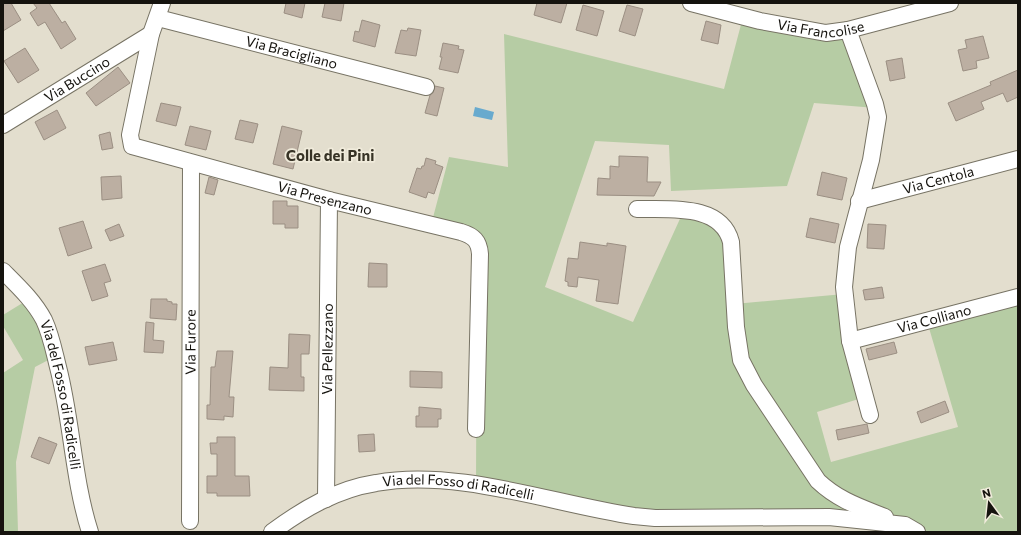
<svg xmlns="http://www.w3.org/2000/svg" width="1021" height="535" font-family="Commissioner,sans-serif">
<rect width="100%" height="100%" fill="#e3dece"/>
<g fill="#b6cca4">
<path d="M743,17L848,30L876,108L814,103L787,186L671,191L669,145L595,141L545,287L633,322L684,210L721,224L734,304L844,294L865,397L817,412L831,462L958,427L927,321L1015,298L1018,312V532H917L905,525L655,518L476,485L477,241L431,225L449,157L508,167L504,34L724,89Z"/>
<path d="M29,299L56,356L35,367L16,462L18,532H3V373L23,360L3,326V315Z"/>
</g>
<path fill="#68aace" d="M475,107L494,112L492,120L473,116Z"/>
<g fill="#bcafa2" stroke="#9b8f83">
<path d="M3,3H11L21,20L3,31Z"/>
<path d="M33,3H49L62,23L65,21L76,39L61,49L45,22L38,26L30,13L37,8Z"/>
<path d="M286,3H305L302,18L284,13Z"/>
<path d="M325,3H344L341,21L322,17Z"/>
<path d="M537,3H567L561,23L534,15Z"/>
<path d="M583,5L604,11L597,36L576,30Z"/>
<path d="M627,5L643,9L635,36L619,31Z"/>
<path d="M362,20L380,25L375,47L353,41L355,31L359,32Z"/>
<path d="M706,21L721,25L718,44L701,40Z"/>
<path d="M408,28L421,30L416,56L395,53L401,30L407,31Z"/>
<path d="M983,36L989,58L976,61L977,68L963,71L958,50L967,48L965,40Z"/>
<path d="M443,43L459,46L458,49L464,50L458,73L439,69L442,57H440Z"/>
<path d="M25,48L39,70L18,83L4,61Z"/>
<path d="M902,58L905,78L890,81L886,61Z"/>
<path d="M118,67L130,83L96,106L86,93Z"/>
<path d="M1018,70V97L1007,102L1003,93L981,102L984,109L956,121L948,103L991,85L990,82Z"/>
<path d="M435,86L444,88L437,116L425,113L430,95L433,93Z"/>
<path d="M161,103L181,107L176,126L156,121Z"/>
<path d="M57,110L66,128L44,140L35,122Z"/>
<path d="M240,120L258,124L253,143L235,139Z"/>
<path d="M190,126L211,131L206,150L185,145Z"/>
<path d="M282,126L302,131L293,169L273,164Z"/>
<path d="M110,132L113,148L102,150L99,135Z"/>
<path d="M619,156L648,157L647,182H661L654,196L597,195L598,178L610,179V166L619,167Z"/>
<path d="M426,158L436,161L435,164L443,167L434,194L428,192L426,198L409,192L417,168L421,169L422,166H424Z"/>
<path d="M822,172L847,178L842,200L817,195Z"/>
<path d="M121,176L122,198L102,200L101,177Z"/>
<path d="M209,177L218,180L214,195L205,193Z"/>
<path d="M273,201H287V206H298V228H285V224H273Z"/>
<path d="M810,218L839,224L835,243L806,237Z"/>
<path d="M83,221L92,248L68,256L59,228Z"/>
<path d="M119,224L124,236L110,241L105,230Z"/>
<path d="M868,224L886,225L884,249L867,248Z"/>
<path d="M580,242L607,246V243L626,246L618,304L596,301L599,280L578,277L577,287L568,286V282L565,281L568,258L578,259Z"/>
<path d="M369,263L387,264V287H368Z"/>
<path d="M105,264L111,281L104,283L108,296L92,301L82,271Z"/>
<path d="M882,287L884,298L865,300L863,290Z"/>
<path d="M151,299H167V301L172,302V304H177L176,320L150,318Z"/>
<path d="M146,322L154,323L153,340L164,341L163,353L144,352Z"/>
<path d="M289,334L310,335L309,354H301V377H304V391L269,390L270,367L288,368Z"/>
<path d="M113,342L117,360L89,365L85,347Z"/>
<path d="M894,342L897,353L869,360L866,349Z"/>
<path d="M217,351H233L229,397H234L233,417L224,416V420L207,419V405H210L211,367H215Z"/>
<path d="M410,371L442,372V388L410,387Z"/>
<path d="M945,401L949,412L921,423L917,412Z"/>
<path d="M419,407L441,409V419H438V427H416V416H419Z"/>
<path d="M867,424L869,433L838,440L836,430Z"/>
<path d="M374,434L375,451L359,452L358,435Z"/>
<path d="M39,437L57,444L49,464L31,457Z"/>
<path d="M217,437H235V476H249L250,496H217V493H207V476H217V454H211L210,443H217Z"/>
</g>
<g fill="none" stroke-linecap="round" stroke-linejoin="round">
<g stroke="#777364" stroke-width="18">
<g id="minor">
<path id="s1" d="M162,3L151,34L130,135L132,146L329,200L461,232C474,236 479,241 480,254L476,429"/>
<path id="s2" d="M691,3L760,21L826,33L848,30L950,3"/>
<path id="s3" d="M158,18L426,87"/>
<path d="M848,30L875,104L878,117L871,160L848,247L844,287L850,341L870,415"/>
<path id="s4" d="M3,125L151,34"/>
<path id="s5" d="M859,201L1018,159"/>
<path d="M637,209C669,210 721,203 731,242L736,327L741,360L754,385L818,481C838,500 860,507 885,517"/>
<path id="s6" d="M3,271C18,286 34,301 44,320C51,335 54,351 58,367C72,421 73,479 90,532"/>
<path id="s7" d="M850,341L1018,297"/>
<path id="s8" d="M326,499L329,200"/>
<path id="s9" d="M190,521L191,163"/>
<path id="s10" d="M272,532C303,509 337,489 376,483C457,468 553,504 634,516L655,518L829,517L905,525L917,532"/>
</g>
</g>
<use href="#minor" stroke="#fff" stroke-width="16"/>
</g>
<g text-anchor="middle" stroke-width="3.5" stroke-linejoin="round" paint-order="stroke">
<g font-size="14" fill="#15130e" stroke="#f0ebdb">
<text dy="5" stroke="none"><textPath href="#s2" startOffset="133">Via Francolise</textPath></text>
<text dy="5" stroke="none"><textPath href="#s3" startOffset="138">Via Bracigliano</textPath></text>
<text dy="5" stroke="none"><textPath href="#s4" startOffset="87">Via Buccino</textPath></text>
<text dy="5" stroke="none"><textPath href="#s5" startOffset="82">Via Centola</textPath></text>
<text dy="5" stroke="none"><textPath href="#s1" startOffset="347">Via Presenzano</textPath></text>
<text dy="5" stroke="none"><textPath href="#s7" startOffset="87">Via Colliano</textPath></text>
<text dy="5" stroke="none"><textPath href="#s9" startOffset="179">Via Furore</textPath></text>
<text dy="5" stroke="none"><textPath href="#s8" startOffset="150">Via Pellezzano</textPath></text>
<text dy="5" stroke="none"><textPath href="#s6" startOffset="141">Via del Fosso di Radicelli</textPath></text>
<text dy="5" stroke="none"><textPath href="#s10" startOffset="199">Via del Fosso di Radicelli</textPath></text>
</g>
<g font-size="15" font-weight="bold" fill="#373326" stroke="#f0ebdb">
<text x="330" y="161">Colle dei Pini</text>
</g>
</g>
<rect width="1021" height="535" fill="none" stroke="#15130e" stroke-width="8"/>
<g transform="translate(989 503) rotate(345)" stroke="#f0ebdb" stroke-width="3" paint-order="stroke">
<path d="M0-3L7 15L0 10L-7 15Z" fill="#15130e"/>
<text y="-6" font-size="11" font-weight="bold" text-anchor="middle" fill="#15130e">N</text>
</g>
</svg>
